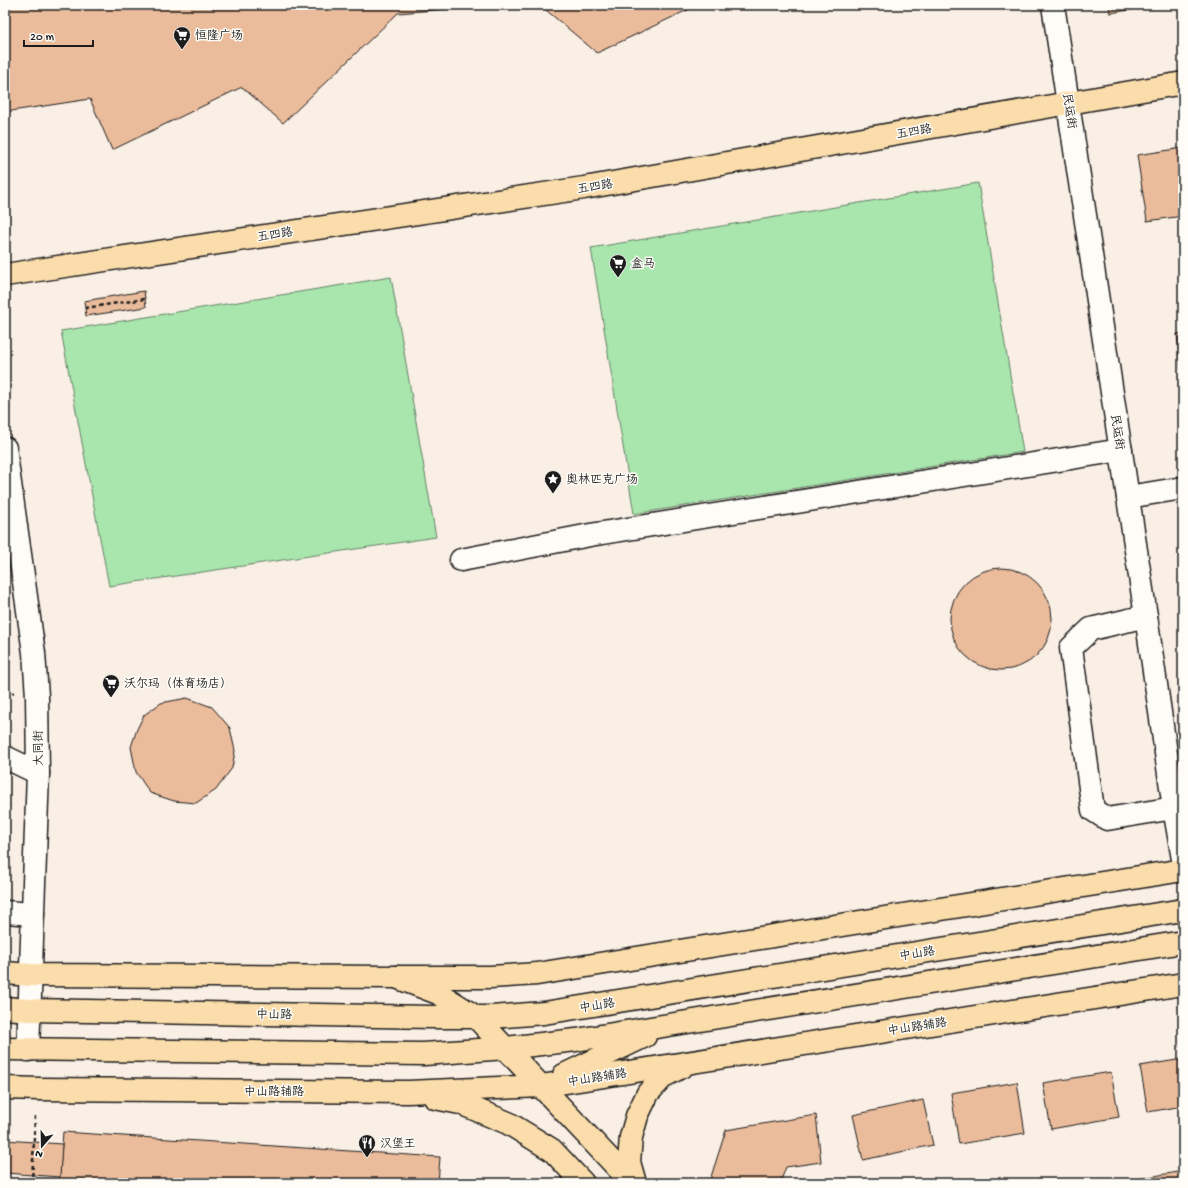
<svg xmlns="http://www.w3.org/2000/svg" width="1188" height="1188" font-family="'Gochi Hand','LXGW WenKai TC',sans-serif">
<rect width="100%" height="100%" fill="#f9efe5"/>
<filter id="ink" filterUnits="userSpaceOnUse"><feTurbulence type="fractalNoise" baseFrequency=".025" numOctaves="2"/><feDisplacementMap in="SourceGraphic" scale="8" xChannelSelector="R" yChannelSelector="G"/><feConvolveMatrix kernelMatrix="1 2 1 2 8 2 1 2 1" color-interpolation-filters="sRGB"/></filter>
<g filter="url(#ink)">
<g fill="#a9e6ad" stroke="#628164">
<path d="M978,183L1023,452L634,514L591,248Z"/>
<path d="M391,277L436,537L109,586L61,331Z"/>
</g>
<g fill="#ebbc9b" stroke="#1c1c1c">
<path d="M5,5H495L398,13L283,123L242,87L112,150L90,99L5,112Z"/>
<path d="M540,5H698L597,53Z"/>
<path d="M1109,5H1162L1110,13Z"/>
<path d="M1183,148V216L1147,221L1137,155Z"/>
<path d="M144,291L146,307L86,316L84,301Z"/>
<path d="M1183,333V385L1177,334Z"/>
<circle cx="1001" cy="619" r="51"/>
<path d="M187,698L212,707L230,728L235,751L232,768L216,790L196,803L174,801L150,793L136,772L131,747L137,729L144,715L161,703Z"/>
<path d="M1183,1059V1106L1148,1112L1140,1066Z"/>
<path d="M1111,1072L1119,1117L1051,1129L1043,1083Z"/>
<path d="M1017,1082L1025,1133L959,1144L951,1093Z"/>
<path d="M923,1100L933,1145L863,1160L853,1115Z"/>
<path d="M816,1115L821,1162L786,1167L780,1183H709L726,1130Z"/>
<path d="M63,1132L440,1157L438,1183H59Z"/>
<path d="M5,1140L62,1144L60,1177L5,1173Z"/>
<path d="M1183,1171V1183H1114Z"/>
</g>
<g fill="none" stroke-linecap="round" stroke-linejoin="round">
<g stroke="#1c1c1c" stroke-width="25">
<g id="minor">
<path d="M1053,5L1146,616L1174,808L1183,859"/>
<path d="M5,448L34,653L37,696L38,773L28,1050"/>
<path d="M1128,497L1183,488"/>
<path d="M461,560L590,535L1121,450"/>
<path d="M1146,616L1091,629L1071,648L1093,810L1107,819L1174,808"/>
<path d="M5,757L38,773"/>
<path d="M5,912L33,914"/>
</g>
</g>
<g stroke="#1c1c1c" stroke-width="25">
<g id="major">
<path d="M5,275L584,188L1183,83"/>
<path d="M5,973L31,975L396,977L438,993L476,1017L632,1183"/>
<path d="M396,977H490L537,974L1183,870"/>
<path d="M5,1008L29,1010L432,1017H491L544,1013L1183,910"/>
<path d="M5,1049L424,1054L506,1048L576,1040L1183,942"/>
<path d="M564,1075L645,1036"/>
<path d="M5,1088L39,1089L408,1092L541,1086L1183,984"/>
<path d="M435,1098L460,1103L508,1123L552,1150L583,1183"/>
<path d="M635,1183L629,1162L631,1137L637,1116L648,1093L664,1076L683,1066"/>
</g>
</g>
<g stroke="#1c1c1c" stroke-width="2.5" stroke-dasharray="4 3" stroke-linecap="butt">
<path d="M85,308L145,299"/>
<path d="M5,692L14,693"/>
<path d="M5,805H11"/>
<path d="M32,1183L35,1116"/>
</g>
<use href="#minor" stroke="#fdfcf7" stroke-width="22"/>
<use href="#major" stroke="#fbddab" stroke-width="22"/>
</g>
</g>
<defs>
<g id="supermarket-pin" transform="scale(0.9)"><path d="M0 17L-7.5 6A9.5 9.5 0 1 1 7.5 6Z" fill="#1c1c1c" stroke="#fdfcf7"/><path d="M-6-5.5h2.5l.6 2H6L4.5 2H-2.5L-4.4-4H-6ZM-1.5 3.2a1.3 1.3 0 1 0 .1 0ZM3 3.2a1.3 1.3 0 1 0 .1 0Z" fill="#fff"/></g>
<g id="sight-pin" transform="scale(0.9)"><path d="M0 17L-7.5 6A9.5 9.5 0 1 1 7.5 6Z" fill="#1c1c1c" stroke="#fdfcf7"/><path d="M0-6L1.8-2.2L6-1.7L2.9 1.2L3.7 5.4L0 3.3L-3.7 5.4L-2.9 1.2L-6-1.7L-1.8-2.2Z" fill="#fff"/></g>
<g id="restaurant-pin" transform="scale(0.9)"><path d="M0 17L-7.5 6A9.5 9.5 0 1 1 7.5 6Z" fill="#1c1c1c" stroke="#fdfcf7"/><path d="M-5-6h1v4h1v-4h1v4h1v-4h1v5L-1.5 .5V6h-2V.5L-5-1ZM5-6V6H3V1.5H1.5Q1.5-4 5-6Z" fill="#fff"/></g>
</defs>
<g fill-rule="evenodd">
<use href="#supermarket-pin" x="182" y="35"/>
<use href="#supermarket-pin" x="618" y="263"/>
<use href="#sight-pin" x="553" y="479"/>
<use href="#supermarket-pin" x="111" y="683"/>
<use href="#restaurant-pin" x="367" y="1143"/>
</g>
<g text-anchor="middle" stroke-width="3" stroke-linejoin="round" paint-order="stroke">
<g font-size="12" fill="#1c1c1c" stroke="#fdfcf7" text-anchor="start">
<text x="195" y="39">恒隆广场</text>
<text x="631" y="267">盒马</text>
<text x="566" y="483">奥林匹克广场</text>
<text x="124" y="687">沃尔玛（体育场店）</text>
<text x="380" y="1147">汉堡王</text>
</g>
<g font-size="12" fill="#1c1c1c" stroke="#fdfcf7">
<text transform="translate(1070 111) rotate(81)" y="4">民运街</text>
<text transform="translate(914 131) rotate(-10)" y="4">五四路</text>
<text transform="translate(595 186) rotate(-9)" y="4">五四路</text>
<text transform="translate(275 234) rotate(-9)" y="4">五四路</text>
<text transform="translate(1118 432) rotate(81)" y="4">民运街</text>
<text transform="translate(38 748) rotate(-91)" y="4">大同街</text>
<text transform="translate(917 953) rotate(-9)" y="4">中山路</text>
<text transform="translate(597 1005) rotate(-9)" y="4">中山路</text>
<text transform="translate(274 1014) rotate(1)" y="4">中山路</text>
<text transform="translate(917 1026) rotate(-9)" y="4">中山路辅路</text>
<text transform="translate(597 1077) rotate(-9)" y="4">中山路辅路</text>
<text x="274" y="1095">中山路辅路</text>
</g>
</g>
<rect width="1188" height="1188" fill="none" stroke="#fdfcf7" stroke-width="20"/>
<rect x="10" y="10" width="1168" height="1168" fill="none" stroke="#1c1c1c" stroke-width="1.5" filter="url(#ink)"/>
<g transform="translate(42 1146) rotate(200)" stroke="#fdfcf7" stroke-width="3" paint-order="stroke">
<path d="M0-3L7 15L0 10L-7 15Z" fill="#1c1c1c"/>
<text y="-6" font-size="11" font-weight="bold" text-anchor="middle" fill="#1c1c1c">N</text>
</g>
<path d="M24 40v6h69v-6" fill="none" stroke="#1c1c1c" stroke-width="2"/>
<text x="30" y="40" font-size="12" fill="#1c1c1c" stroke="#fdfcf7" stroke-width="3" paint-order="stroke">20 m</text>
</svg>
